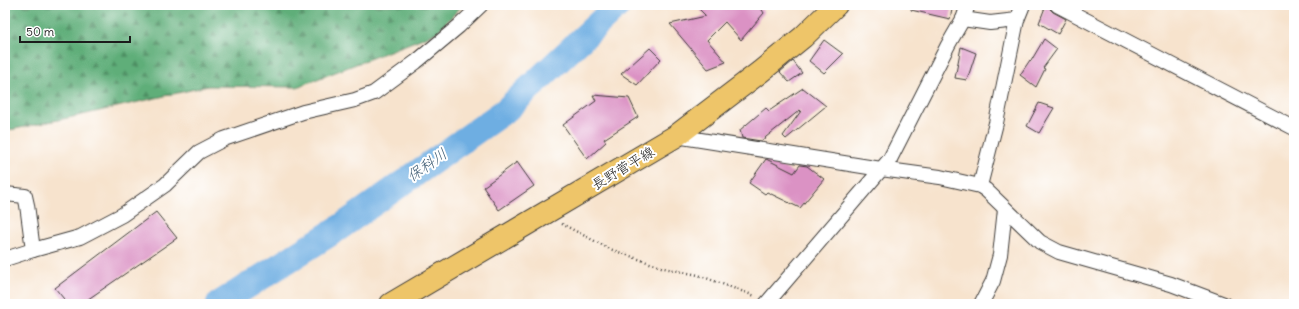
<svg xmlns="http://www.w3.org/2000/svg" width="1299" height="309" font-family="Delius,'Klee One',sans-serif">
<defs>
<pattern id="forest-firs" width="22" height="20" patternUnits="userSpaceOnUse"><rect width="22" height="20" fill="#5eae79"/><path d="M5 1l3.5 6h-7zM16 11l3.5 6h-7z" fill="#4d8d62"/></pattern>
</defs>
<rect width="100%" height="100%" fill="#fff"/>
<filter id="ink" filterUnits="userSpaceOnUse"><feTurbulence type="fractalNoise" baseFrequency=".025" numOctaves="2"/><feDisplacementMap in="SourceGraphic" scale="8" xChannelSelector="R" yChannelSelector="G"/><feConvolveMatrix kernelMatrix="1 2 1 2 8 2 1 2 1" color-interpolation-filters="sRGB"/></filter>
<filter id="wash" filterUnits="userSpaceOnUse"><feTurbulence type="fractalNoise" baseFrequency=".012" numOctaves="4" result="noise"/><feDisplacementMap in="SourceGraphic" scale="16" xChannelSelector="R" yChannelSelector="G"/><feGaussianBlur stdDeviation="0.9" result="paint"/><feColorMatrix in="noise" values="0 0 0 0 0 0 0 0 0 0 0 0 0 0 0 0 0 1.4 0 .05"/><feComposite in="paint" operator="in"/></filter>
<g filter="url(#wash)">
<rect width="100%" height="100%" fill="#f7e3cd"/>
<path fill="url(#forest-firs)" stroke="#3d654a" d="M5,5H463L436,33L297,87L208,86L82,115L5,131Z"/>
<g fill="none" stroke-linecap="round" stroke-linejoin="round">
<path stroke="#6eaee2" stroke-width="26" d="M219,304L339,228L506,110L618,5"/>
</g>
<g id="blocks">
<g fill="#db92c4">
<path d="M695,5H759L764,13L741,40L725,22L707,40L726,62L708,69L670,24L706,16Z"/>
<path d="M912,5H953L950,19L911,10Z"/>
<path d="M1046,5H1049L1050,9L1053,12L1066,19L1058,34L1039,23Z"/>
<path d="M1044,39L1057,49L1043,68L1045,69L1036,87L1020,75L1030,60L1031,61Z"/>
<path d="M824,40L843,54L824,73L809,61Z"/>
<path d="M961,47L976,53L967,80L955,78Z"/>
<path d="M650,48L661,59L637,85L621,74Z"/>
<path d="M793,61L802,73L789,82L780,72Z"/>
<path d="M803,88L826,106L786,139L783,136L801,111L800,110L761,141L742,138L740,130L766,108L769,111Z"/>
<path d="M593,95L629,98L638,117L604,139L606,142L587,159L563,125L596,101Z"/>
<path d="M1039,103L1054,108L1039,133L1027,126Z"/>
<path d="M766,159L794,173L800,165L807,166L824,179L800,208L767,192L765,194L749,183Z"/>
<path d="M517,162L534,186L499,210L483,187Z"/>
<path d="M156,212L177,238L81,304H68L55,288Z"/>
</g>
</g>
</g>
<g filter="url(#ink)">
<use href="#blocks" fill-opacity="0" stroke="#3d3a37" stroke-width="1"/>
<g fill="none" stroke-linecap="round" stroke-linejoin="round">
<g stroke="#3d3a37" stroke-width="16">
<g id="minor">
<path d="M1057,5L1294,128"/>
<path d="M963,19L990,23L1017,20"/>
<path d="M676,136L881,169L940,177L980,186L986,190L1040,242L1059,252L1171,284L1224,304"/>
<path d="M980,186L996,123L1017,20L1023,5"/>
<path d="M5,194L25,196L27,205L33,250"/>
<path d="M5,259L33,250L80,237L122,215L165,185L199,152L224,139L303,112L355,100L374,93L416,62L459,26L481,5"/>
<path d="M766,304L890,159L948,45L963,19L968,5"/>
<path d="M981,304L993,281L1000,255L1005,209"/>
</g>
</g>
<g stroke="#3d3a37" stroke-width="24">
<path id="primary" d="M391,304L676,136L760,72L803,37L836,5"/>
</g>
<path stroke="#3d3a37" stroke-width="2.5" stroke-dasharray="1 3" stroke-linecap="butt" d="M562,224L610,249L664,268L698,275L755,296"/>
<use href="#minor" stroke="#fff" stroke-width="14"/>
<use href="#primary" stroke="#eec569" stroke-width="22"/>
</g>
</g>
<g text-anchor="middle" stroke-width="4" stroke-linejoin="round" paint-order="stroke">
<g font-size="14" fill="#1c1c1c" stroke="#fff">
<text transform="translate(623 168) rotate(-31)" y="5">長野菅平線</text>
</g>
<g font-size="15" font-style="italic" fill="#415e75" stroke="#fff">
<text transform="translate(427 165) rotate(-35)" y="5">保科川</text>
</g>
</g>
<rect width="1299" height="309" fill="none" stroke="#fff" stroke-width="20"/>
<path d="M20 36v6h110v-6" fill="none" stroke="#1c1c1c" stroke-width="2"/>
<text x="26" y="36" font-size="12" fill="#1c1c1c" stroke="#ffffff" stroke-width="3" paint-order="stroke">50 m</text>
</svg>
